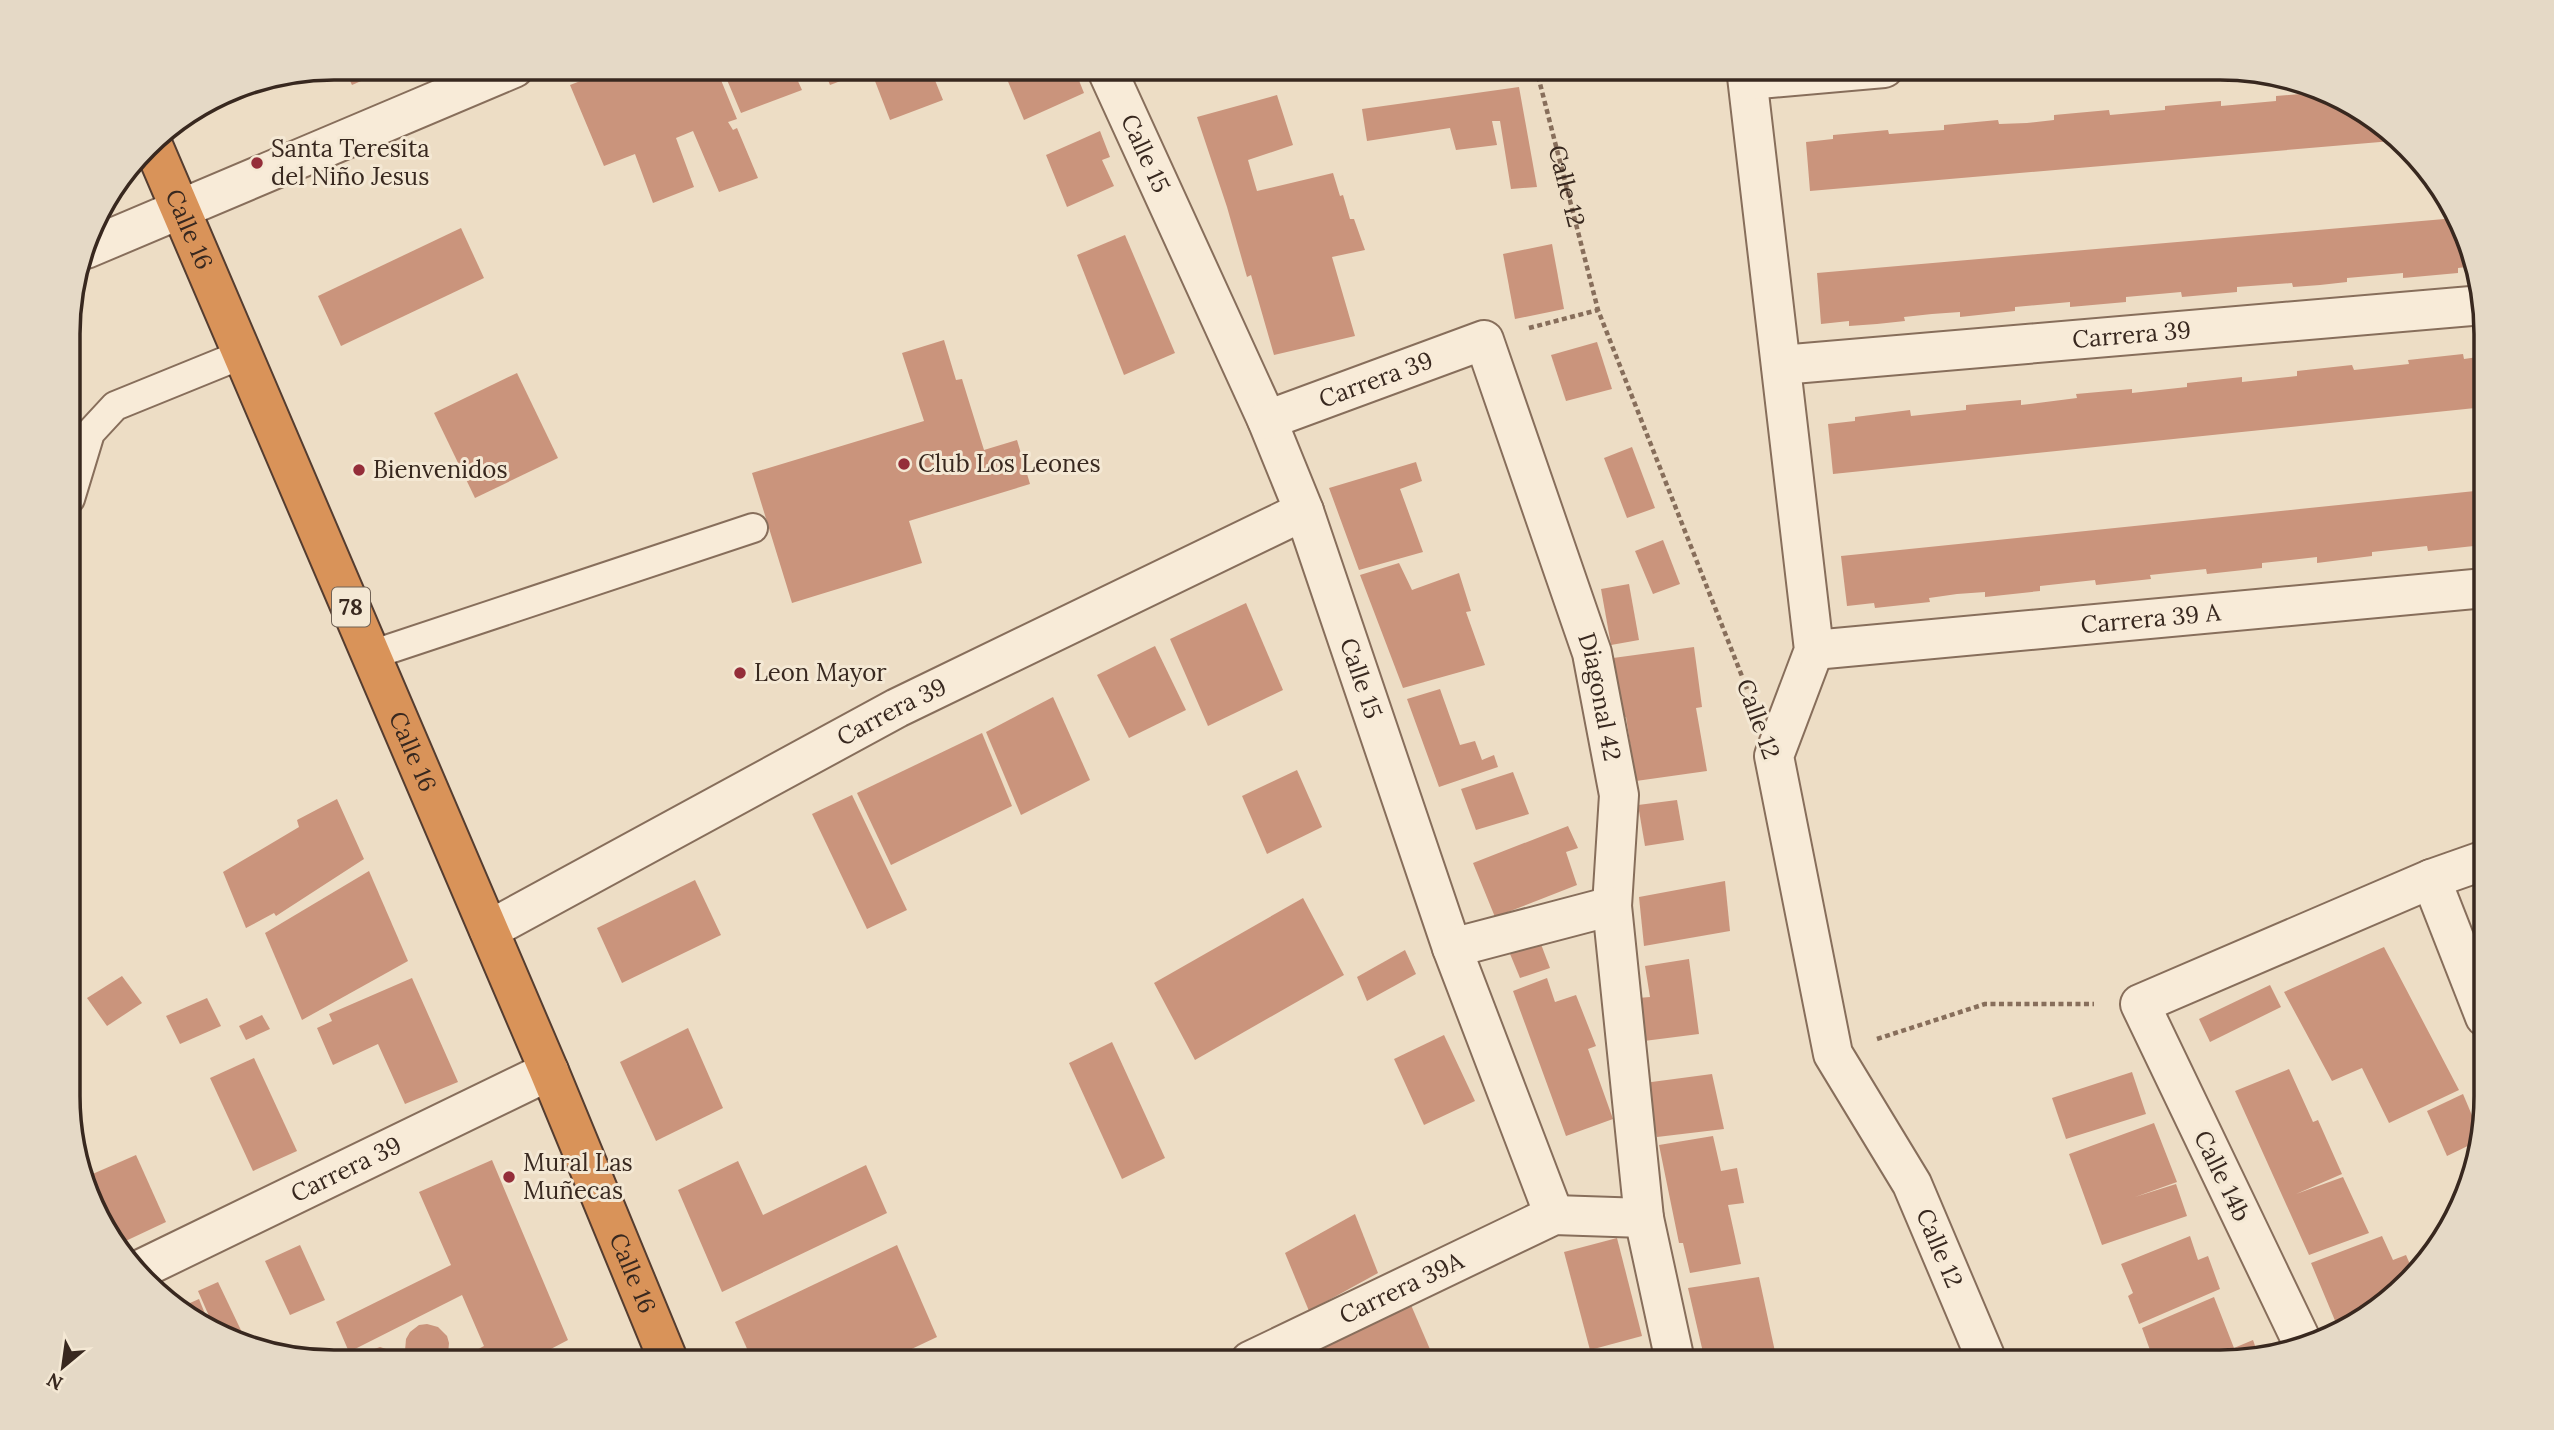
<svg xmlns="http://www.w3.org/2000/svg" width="2554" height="1430" font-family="Lora,serif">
<rect width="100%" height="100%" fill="#edddc5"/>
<g fill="#ca947c">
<path d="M344,68H391L352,85Z"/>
<path d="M614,68H716L737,119L728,122L733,130L737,128L758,178L719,192L693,131L676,138L694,187L653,203L635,154L604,166L570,85Z"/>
<path d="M722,68H848L851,77L830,85L824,70L797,79L802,90L741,113Z"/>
<path d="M870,68H930L943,100L890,120Z"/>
<path d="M1012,68H1074L1084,93L1024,120L1004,72Z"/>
<path d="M1519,87L1537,187L1511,189L1500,121H1492L1497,145L1456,150L1450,128L1367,141L1362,109Z"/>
<path d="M2323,92L2352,104L2392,141L1810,191L1806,142L1833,139V135L1888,130L1889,134L1944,130V125L1998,120L1999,124L2027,123L2054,120V115L2109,110L2110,115L2165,110V106L2221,101V106L2276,101V96Z"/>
<path d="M1277,95L1293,145L1248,160L1257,191L1333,173L1340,196L1343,195L1350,219H1354L1365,250L1332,257L1355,336L1274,355L1251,275L1247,277L1227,207L1197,117Z"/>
<path d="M1100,131L1110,157L1102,160L1114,186L1067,207L1046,155Z"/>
<path d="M2456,218L2472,249L2475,266L2458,268V273L2403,278V273L2347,278V282L2320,285L2293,287L2292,283L2237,287V292L2182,297L2181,292L2126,297V302L2070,307V302L2015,307V311L1960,317V312L1932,314L1904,317L1905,321L1877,324L1849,326V321L1821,324L1817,273Z"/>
<path d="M461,228L484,278L341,346L318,296Z"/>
<path d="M1125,235L1175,353L1124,375L1077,255Z"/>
<path d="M1552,244L1564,309L1515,319L1503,254Z"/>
<path d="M944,340L956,380L962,379L984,450L1017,440L1030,484L909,521L922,563L792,603L752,473L924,421L902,353Z"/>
<path d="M1597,342L1612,389L1566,401L1551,355Z"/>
<path d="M2463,354L2464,359L2485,356V407L1833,474L1828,424L1855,421V417L1910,410L1911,416L1966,410V405L2021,400V405L2077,398L2076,394L2132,389V393L2187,387V383L2242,377V382L2297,376V371L2352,365L2354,370L2409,364L2408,360Z"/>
<path d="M517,373L558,458L475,498L434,413Z"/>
<path d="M1632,447L1655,508L1627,518L1604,458Z"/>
<path d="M1416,462L1422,481L1400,489L1423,552L1359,570L1329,488Z"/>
<path d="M2485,490V541H2482L2483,545L2428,551L2427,546L2372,552V556L2317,563V557L2262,563V568L2207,574L2206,569L2150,575L2151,579L2096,585L2095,580L2040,586V591L1985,597V592L1957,594L1929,598L1930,602L1875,608L1874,603L1847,606L1841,556Z"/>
<path d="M1663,540L1680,584L1653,594L1635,551Z"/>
<path d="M1399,563L1412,590L1459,573L1471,611L1466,612L1485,665L1403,688L1360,575Z"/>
<path d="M1629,584L1639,640L1611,645L1601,589Z"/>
<path d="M1246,603L1283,690L1208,726L1170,639Z"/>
<path d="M1155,646L1186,710L1129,738L1097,675Z"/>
<path d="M1694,647L1702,707L1696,708L1707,771L1636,781L1626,717L1622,718L1613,658Z"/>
<path d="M1440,689L1460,745L1475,741L1482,760L1494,755L1498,767L1439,787L1407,699Z"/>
<path d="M1053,697L1090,780L1021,815L986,732Z"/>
<path d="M982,733L1012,806L891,865L857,793Z"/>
<path d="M1297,770L1322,827L1267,854L1242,796Z"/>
<path d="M1513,772L1529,814L1476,830L1461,789Z"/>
<path d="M852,795L907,910L867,929L812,814Z"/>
<path d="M337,799L364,859L276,916L274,913L246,928L223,872L299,827L297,820Z"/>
<path d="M1677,800L1684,840L1645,846L1638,805Z"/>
<path d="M1568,826L1578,848L1566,852L1577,885L1495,917L1473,863Z"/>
<path d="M369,871L408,961L302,1020L265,933Z"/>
<path d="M695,880L721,935L622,983L597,928Z"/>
<path d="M1725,881L1730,931L1644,946L1639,897Z"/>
<path d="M1303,898L1344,975L1195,1060L1154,983Z"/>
<path d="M1539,939L1550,968L1520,978L1508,949Z"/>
<path d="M2384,947L2459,1090L2389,1123L2362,1068L2332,1081L2284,992Z"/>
<path d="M1405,950L1416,974L1367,1001L1357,977Z"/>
<path d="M1689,959L1699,1034L1644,1041L1638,998L1650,997L1645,966Z"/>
<path d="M122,976L142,1003L107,1026L87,998Z"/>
<path d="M412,978L458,1082L405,1104L378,1044L333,1065L317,1028L332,1021L329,1014Z"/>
<path d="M1547,978L1555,1002L1576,995L1596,1046L1588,1049L1613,1119L1566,1136L1513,991Z"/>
<path d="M2270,985L2281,1007L2210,1042L2199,1019Z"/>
<path d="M207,998L221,1026L180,1044L166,1016Z"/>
<path d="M262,1015L270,1029L246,1040L239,1026Z"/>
<path d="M688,1028L723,1108L656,1141L620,1062Z"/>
<path d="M1444,1035L1475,1101L1424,1125L1394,1059Z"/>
<path d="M1112,1042L1165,1158L1122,1179L1069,1063Z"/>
<path d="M254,1058L297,1151L253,1171L210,1078Z"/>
<path d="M2289,1069L2313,1122L2318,1120L2342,1174L2296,1194L2343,1177L2369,1233L2309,1255L2235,1091Z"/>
<path d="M2132,1072L2146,1114L2066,1139L2052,1098Z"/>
<path d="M1712,1074L1724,1129L1657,1137L1644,1083Z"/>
<path d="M2463,1094L2479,1132L2476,1142L2447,1156L2427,1111Z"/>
<path d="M2154,1123L2177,1182L2135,1197L2176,1184L2187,1216L2102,1245L2069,1154Z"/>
<path d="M1713,1136L1721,1171L1737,1168L1744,1203L1728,1205L1741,1264L1690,1273L1683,1243H1679L1659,1145Z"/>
<path d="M136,1155L166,1222L115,1246L88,1176Z"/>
<path d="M492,1160L568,1340L526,1362H454L484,1346L462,1295L349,1352L336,1322L451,1265L419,1192Z"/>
<path d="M738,1161L763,1215L866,1165L887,1213L722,1292L678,1190Z"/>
<path d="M1355,1214L1378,1273L1309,1311L1285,1253Z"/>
<path d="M2190,1236L2198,1260L2208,1256L2220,1289L2139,1324L2128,1296L2133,1293L2121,1264Z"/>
<path d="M2382,1236L2393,1260L2406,1255L2412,1269L2376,1307L2336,1323L2311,1263Z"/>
<path d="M1617,1238L1642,1336L1590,1350L1564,1252Z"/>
<path d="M300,1245L325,1300L290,1315L265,1261Z"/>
<path d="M897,1245L937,1337L884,1362H753L735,1322Z"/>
<path d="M1759,1277L1777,1361H1705L1688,1288Z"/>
<path d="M218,1282L248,1345L216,1332L198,1291Z"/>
<path d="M2214,1297L2234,1348L2253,1340L2259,1357L2237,1361H2154L2142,1328Z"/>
<path d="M1408,1298L1435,1361H1323L1316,1347Z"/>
<path d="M199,1299L212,1331L202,1326L181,1307Z"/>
<path d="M427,1324L438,1327L447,1336L449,1343L448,1354L444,1362H410L405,1351L406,1339L410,1332L419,1325Z"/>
<path d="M380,1347L395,1352L401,1362H359L366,1352Z"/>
</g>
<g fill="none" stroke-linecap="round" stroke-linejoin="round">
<g stroke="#876e5b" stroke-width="32">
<g id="lane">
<path d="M70,499L90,433L115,406L243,354"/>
<path d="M371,655L753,528"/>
</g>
</g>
<g stroke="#876e5b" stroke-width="42">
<g id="street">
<path id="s2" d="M1106,68L1267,420L1304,511L1452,948L1554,1215"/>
<path id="s3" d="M1746,68L1814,650L1774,756L1833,1054L1912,1184L1987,1361"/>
<path d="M1748,80L1884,68"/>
<path d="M86,249L514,68"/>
<path id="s4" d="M1781,365L2483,305"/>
<path id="s5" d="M1267,420L1484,340L1592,653L1619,795L1612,906L1644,1218L1675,1361"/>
<path id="s6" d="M1814,650L2485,588"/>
<path d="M2431,879L2485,1017"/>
<path id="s7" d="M489,930L897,708L1304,511"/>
<path d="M1452,948L1612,906"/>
<path id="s8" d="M141,1269L549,1071"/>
<path d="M2305,1348L2140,1004L2431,879L2485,860"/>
<path id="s9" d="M1250,1361L1554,1215L1644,1218"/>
</g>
</g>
<g stroke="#553d30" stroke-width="42">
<g id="highway">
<path id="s10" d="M152,143L549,1071L669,1362"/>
</g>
</g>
<g stroke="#876e5b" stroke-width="4.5" stroke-dasharray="5 3.5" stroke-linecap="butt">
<path id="s1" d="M1536,68L1598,310L1747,689"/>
<path d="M1529,328L1598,310"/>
<path d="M1877,1039L1985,1004H2094"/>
</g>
<use href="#lane" stroke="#f8ebd8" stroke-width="28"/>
<use href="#street" stroke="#f8ebd8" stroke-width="38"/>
<use href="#highway" stroke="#d99359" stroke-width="38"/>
</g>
<g fill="#942d39" stroke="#f4e8d4" stroke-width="2.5">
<circle cx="257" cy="163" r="7"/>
<circle cx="904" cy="464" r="7"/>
<circle cx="359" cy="470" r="7"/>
<circle cx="740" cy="673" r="7"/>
<circle cx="509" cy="1177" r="7"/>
</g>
<g text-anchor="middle" stroke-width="6" stroke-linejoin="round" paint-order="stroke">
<rect fill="#f4e8d4" stroke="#706255" stroke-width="2" x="332" y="587.5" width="38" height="39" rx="5"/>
<g font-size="23" font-weight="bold" fill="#38281f">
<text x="351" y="615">78</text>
</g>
<g font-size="24" fill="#38281f" stroke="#f4e8d4" text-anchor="start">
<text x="271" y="157">Santa Teresita<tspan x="271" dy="28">del Niño Jesus</tspan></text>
<text x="918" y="472">Club Los Leones</text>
<text x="373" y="478">Bienvenidos</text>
<text x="754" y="681">Leon Mayor</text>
<text x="523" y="1171">Mural Las<tspan x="523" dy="28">Muñecas</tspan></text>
</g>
<g font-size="24" fill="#38281f" stroke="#f4e8d4">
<text dy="8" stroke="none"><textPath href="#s2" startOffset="94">Calle 15</textPath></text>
<text dy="8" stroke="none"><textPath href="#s1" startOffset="122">Calle 12</textPath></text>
<text dy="8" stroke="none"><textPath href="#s10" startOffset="94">Calle 16</textPath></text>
<text dy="8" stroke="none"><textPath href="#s4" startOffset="352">Carrera 39</textPath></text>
<text dy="8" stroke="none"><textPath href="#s5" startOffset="116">Carrera 39</textPath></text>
<text dy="8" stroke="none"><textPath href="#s6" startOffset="338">Carrera 39 A</textPath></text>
<text dy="8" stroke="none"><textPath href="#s2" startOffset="662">Calle 15</textPath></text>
<text dy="8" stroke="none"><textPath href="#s5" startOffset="607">Diagonal 42</textPath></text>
<text dy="8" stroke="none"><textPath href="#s7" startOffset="458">Carrera 39</textPath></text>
<text transform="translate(1758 719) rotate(70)" y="8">Calle 12</text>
<text dy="8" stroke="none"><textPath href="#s10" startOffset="662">Calle 16</textPath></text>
<text dy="8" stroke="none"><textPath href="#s8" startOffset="228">Carrera 39</textPath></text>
<text transform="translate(2222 1176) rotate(64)" y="8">Calle 14b</text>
<text dy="8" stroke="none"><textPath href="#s3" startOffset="1225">Calle 12</textPath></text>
<text dy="8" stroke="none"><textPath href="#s10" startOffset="1228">Calle 16</textPath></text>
<text dy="8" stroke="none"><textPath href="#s9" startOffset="168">Carrera 39A</textPath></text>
</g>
</g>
<path d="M0 0H2554V1430H0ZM334 80H2220A254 254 0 0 1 2474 334V1096A254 254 0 0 1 2220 1350H334A254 254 0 0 1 80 1096V334A254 254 0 0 1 334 80Z" fill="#e5d9c6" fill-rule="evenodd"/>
<path fill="none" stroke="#38281f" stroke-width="3.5" d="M334 80H2220A254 254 0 0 1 2474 334V1096A254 254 0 0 1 2220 1350H334A254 254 0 0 1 80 1096V334A254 254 0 0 1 334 80Z"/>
<g transform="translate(63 1367) rotate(209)" stroke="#f4e8d4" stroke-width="5" paint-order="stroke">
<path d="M0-5L12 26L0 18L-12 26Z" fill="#38281f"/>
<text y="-10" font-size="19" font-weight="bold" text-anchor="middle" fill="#38281f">N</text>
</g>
</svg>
